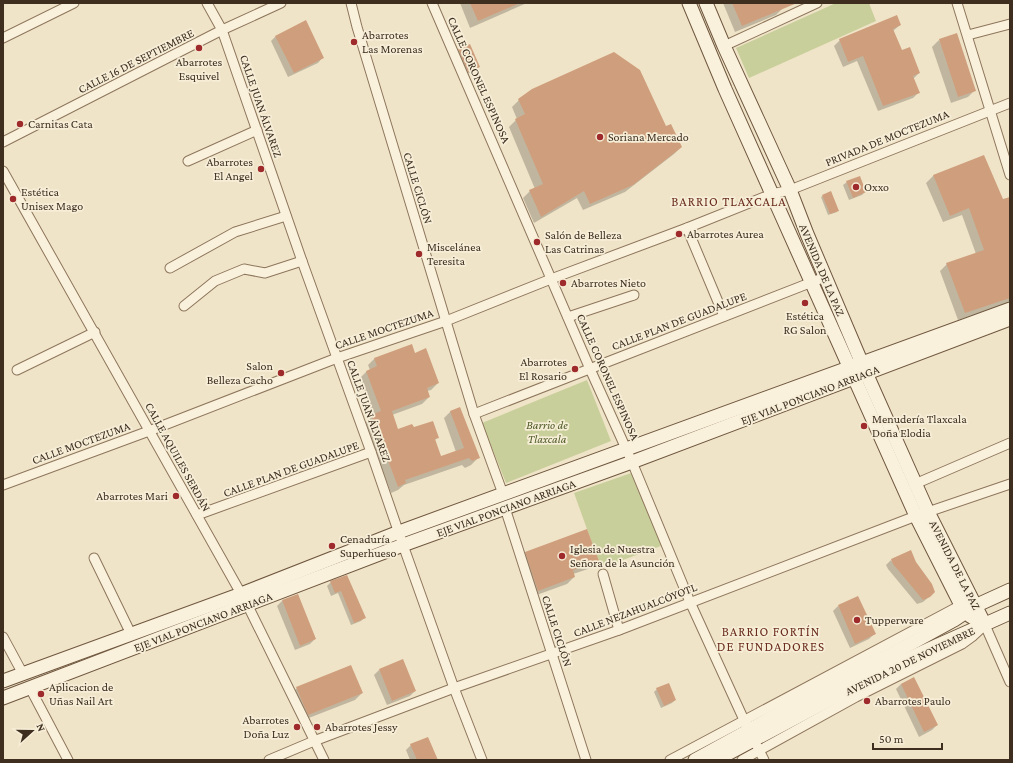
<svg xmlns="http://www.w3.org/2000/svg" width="1013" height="763" font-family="'Crimson Pro',serif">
<rect width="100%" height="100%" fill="#f0e4c8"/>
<g fill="#c9cf9b">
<path d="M836,3H869L876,21L749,78L736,48Z"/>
<path d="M587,380L611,441L506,483L482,423Z"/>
<path d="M634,472L661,546L601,568L574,493Z"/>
</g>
<g fill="#0003">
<path d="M460,3H527L470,28Z"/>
<path d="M723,3H781L783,8L776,15L735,32Z"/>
<path d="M900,25L893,31L902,51L919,73L913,79L918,93L913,98L878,111L857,61L843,67L834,46L840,40Z"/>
<path d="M276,36L323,57L318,63L288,77L271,41Z"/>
<path d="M939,40L975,90L968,97L951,103L932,47Z"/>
<path d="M459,50L479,67L476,70L465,75L456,53Z"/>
<path d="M519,100L666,127L681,147L674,154L625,192L583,210L577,198L534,223L523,198L530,191L535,189L509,127L517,119L512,107Z"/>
<path d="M983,156L1002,201L1010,204V302L958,320L940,271L947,264L976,254L962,215L943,222L926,183L933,176Z"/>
<path d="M847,182L865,192L862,195L849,200L843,185Z"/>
<path d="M831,192L837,212L828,215L821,197Z"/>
<path d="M414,354L438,383L431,390L427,391L429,397L422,404L392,415L397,431L414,429L437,438L434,441L441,457L456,452L444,418L451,411L478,458L471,465L465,468L462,465L404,485L398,490L391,493L365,423L373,416L359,379L366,372L370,370L368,365L375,358Z"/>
<path d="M526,552L598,561L591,568L573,574L574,577L567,584L531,597L519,559Z"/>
<path d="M891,560L929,597L923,602L917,604L888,569L886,565Z"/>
<path d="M346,576L364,618L361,621L351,625L338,593L331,596L327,586L331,582Z"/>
<path d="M298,595L315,639L310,644L295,650L277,606L282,601Z"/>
<path d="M838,606L874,634L869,639L850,648L833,611Z"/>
<path d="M379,670L415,691L410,696L387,705L374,675Z"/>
<path d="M914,678L937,725L932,730L919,737L896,689L901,684Z"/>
<path d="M297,688L362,693L355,700L301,721L290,695Z"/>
<path d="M657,689L675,700L672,703L661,708L654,692Z"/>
<path d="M411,745L437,760H410L406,750Z"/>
</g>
<g fill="#cf9f7d">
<path d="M470,3H520L478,21Z"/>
<path d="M732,3H797L742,26Z"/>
<path d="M897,15L901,25L893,29L902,50L910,47L920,73L913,76L920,93L883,106L863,56L848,62L839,39Z"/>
<path d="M306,20L324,58L294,73L275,36Z"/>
<path d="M957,33L976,91L958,97L939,39Z"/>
<path d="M470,44L480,67L468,72L458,49Z"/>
<path d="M614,52L640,70L666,126L671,124L682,147L633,185L590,204L584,191L541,217L529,190L543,184L515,119L525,114L518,99L532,89Z"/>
<path d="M984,155L1003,199L1010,197V298L965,313L946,263L984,250L969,208L950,216L933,175Z"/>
<path d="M860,176L866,192L853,198L846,181Z"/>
<path d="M831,191L839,211L830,214L822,195Z"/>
<path d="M412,344L415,353L426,348L439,383L427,388L430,397L392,411L398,429L412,424L414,427L433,421L439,438L435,439L441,456L464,448L450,411L460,407L480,458L472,461L469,458L405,480L406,483L398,487L371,415L381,411L366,371L377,366L374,358Z"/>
<path d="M587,529L599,561L573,570L575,577L538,591L525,552Z"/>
<path d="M911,550L916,562L932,584L935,592L930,597L923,600L893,564L891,559Z"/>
<path d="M347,575L366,618L354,623L341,591L335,593L330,581Z"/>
<path d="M298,594L316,639L300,646L282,600Z"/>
<path d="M858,596L876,634L855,644L838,605Z"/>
<path d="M403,659L416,691L392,701L379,669Z"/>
<path d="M351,665L363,693L308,715L296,687Z"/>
<path d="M914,677L938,725L924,732L901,684Z"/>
<path d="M669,683L676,700L664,706L656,688Z"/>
<path d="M428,737L438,760H417L410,744Z"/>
</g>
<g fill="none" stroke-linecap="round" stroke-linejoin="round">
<g stroke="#8d765c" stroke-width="11">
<g id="street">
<path d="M207,3L222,30L302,261L371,452L403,545L454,688L482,760"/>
<path d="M351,3L357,27L474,414L503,494"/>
<path d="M432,3L590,369L632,462L690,602L744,720L764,760"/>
<path d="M957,3L1010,175"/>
<path d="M968,35L1010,24"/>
<path d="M3,38L74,3"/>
<path d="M724,46L817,3"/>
<path d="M3,142L222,30L281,3"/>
<path d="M188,161L257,130"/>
<path d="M3,171L248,606L324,760"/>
<path d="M687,228L724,316"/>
<path d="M170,268L235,232L286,216"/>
<path d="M184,306L215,281L244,269L265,273L302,261"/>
<path d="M568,317L634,295"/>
<path d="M17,370L95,332"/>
<path d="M474,414L825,277"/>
<path d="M915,484L1010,443"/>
<path d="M3,485L149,431L337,358L446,321L551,279L687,228L772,194L790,190L1010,103"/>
<path d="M505,508L586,760"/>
<path d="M197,515L371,452"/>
<path d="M94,558L131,634"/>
<path d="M603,574L619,630"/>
<path d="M3,637L23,674"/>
<path d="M30,688L68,760"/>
<path d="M269,760L314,741L454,688L619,630L916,516L1010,484"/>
<path d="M670,760L961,605"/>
<path d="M742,760L856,697L962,644L973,636L985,625L1010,682"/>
</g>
</g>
<g stroke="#6f573f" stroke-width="15">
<g id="secondary">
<path d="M689,3L725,89L916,516L961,605L970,616L985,625"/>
<path d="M706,3L724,46L790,190L807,234L866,373L928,512L985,625"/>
<path d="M3,681L241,594L399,532L1010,309"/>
<path d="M3,698L403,545L632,462L1010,319"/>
<path d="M695,760L800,702L912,643L954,620L975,606L1010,590"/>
<path d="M716,760L891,667L936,646L1010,613"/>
</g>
</g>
<use href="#street" stroke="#faf1dc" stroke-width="9"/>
<use href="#secondary" stroke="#faf1dc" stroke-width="13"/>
</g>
<g fill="#9e2a2b" stroke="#f7eed8" stroke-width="1.5">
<circle cx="354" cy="42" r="4"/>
<circle cx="199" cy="48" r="4"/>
<circle cx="20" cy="124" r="4"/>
<circle cx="600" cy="137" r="4"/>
<circle cx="261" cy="169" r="4"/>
<circle cx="856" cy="187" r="4"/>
<circle cx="13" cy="199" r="4"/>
<circle cx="679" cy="234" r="4"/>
<circle cx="537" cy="242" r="4"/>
<circle cx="419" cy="254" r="4"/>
<circle cx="563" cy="283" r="4"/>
<circle cx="805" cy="303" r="4"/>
<circle cx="575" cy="369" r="4"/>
<circle cx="281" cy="373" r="4"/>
<circle cx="864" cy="426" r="4"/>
<circle cx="176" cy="496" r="4"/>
<circle cx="332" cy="546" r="4"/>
<circle cx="562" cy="556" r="4"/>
<circle cx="857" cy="620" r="4"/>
<circle cx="41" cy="694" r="4"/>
<circle cx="867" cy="701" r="4"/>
<circle cx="297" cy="727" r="4"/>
<circle cx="317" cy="727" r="4"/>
</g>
<g text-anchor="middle" stroke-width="3.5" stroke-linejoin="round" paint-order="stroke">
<g font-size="12" fill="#3d2e20" stroke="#f7eed8" text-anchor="start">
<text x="362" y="39">Abarrotes<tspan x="362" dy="14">Las Morenas</tspan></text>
<text x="199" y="66" text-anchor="middle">Abarrotes<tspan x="199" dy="14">Esquivel</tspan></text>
<text x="28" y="128">Carnitas Cata</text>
<text x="608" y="141">Soriana Mercado</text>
<text x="253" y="166" text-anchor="end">Abarrotes<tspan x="253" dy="14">El Angel</tspan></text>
<text x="864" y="191">Oxxo</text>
<text x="21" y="196">Estética<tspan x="21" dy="14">Unisex Mago</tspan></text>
<text x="687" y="238">Abarrotes Aurea</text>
<text x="545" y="239">Salón de Belleza<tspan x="545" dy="14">Las Catrinas</tspan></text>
<text x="427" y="251">Miscelánea<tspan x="427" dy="14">Teresita</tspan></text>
<text x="571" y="287">Abarrotes Nieto</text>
<text x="805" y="320" text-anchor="middle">Estética<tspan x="805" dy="14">RG Salon</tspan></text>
<text x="567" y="366" text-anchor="end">Abarrotes<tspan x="567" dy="14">El Rosario</tspan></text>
<text x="273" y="370" text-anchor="end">Salon<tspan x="273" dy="14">Belleza Cacho</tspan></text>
<text x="872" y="423">Menudería Tlaxcala<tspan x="872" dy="14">Doña Elodia</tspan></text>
<text x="168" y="500" text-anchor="end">Abarrotes Mari</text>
<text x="340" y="543">Cenaduría<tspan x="340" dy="14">Superhueso</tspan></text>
<text x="570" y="553">Iglesia de Nuestra<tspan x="570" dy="14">Señora de la Asunción</tspan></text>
<text x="865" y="624">Tupperware</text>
<text x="49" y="691">Aplicacion de<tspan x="49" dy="14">Uñas Nail Art</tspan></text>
<text x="875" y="705">Abarrotes Paulo</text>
<text x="289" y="724" text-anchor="end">Abarrotes<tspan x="289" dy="14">Doña Luz</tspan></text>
<text x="325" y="731">Abarrotes Jessy</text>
</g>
<g font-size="12" fill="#3d2e20" stroke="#f7eed8">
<text transform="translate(136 61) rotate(-27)" y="4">CALLE 16 DE SEPTIEMBRE</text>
<text transform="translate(479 80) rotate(66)" y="4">CALLE CORONEL ESPINOSA</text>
<text transform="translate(261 106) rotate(71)" y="4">CALLE JUAN ÁLVAREZ</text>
<text transform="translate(887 138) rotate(-22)" y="4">PRIVADA DE MOCTEZUMA</text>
<text transform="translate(418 188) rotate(73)" y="4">CALLE CICLÓN</text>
<text transform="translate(822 270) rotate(67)" y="4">AVENIDA DE LA PAZ</text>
<text transform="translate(679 321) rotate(-21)" y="4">CALLE PLAN DE GUADALUPE</text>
<text transform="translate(384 329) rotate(-19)" y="4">CALLE MOCTEZUMA</text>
<text transform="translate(608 377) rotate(66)" y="4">CALLE CORONEL ESPINOSA</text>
<text transform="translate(810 395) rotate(-21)" y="4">EJE VIAL PONCIANO ARRIAGA</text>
<text transform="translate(369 411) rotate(70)" y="4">CALLE JUAN ÁLVAREZ</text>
<text transform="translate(81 443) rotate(-20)" y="4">CALLE MOCTEZUMA</text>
<text transform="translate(178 457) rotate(61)" y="4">CALLE AQUILES SERDÁN</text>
<text transform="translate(291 469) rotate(-20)" y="4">CALLE PLAN DE GUADALUPE</text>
<text transform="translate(506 508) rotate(-20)" y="4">EJE VIAL PONCIANO ARRIAGA</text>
<text transform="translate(955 565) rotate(63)" y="4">AVENIDA DE LA PAZ</text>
<text transform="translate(635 610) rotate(-21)" y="4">CALLE NEZAHUALCÓYOTL</text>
<text transform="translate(203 622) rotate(-21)" y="4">EJE VIAL PONCIANO ARRIAGA</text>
<text transform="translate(557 631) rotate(72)" y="4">CALLE CICLÓN</text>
<text transform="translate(910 661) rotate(-26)" y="4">AVENIDA 20 DE NOVIEMBRE</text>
</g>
<g font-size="12" font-style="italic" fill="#4d5a26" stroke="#f7eed8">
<text x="547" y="429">Barrio de<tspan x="547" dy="14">Tlaxcala</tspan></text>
</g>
<g font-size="13" letter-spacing="1" fill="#6b2e1e" stroke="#f7eed8">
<text x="729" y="206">BARRIO TLAXCALA</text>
<text x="771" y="636">BARRIO FORTÍN<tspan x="771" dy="15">DE FUNDADORES</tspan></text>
</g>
</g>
<rect width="1013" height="763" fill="none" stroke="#3d2e20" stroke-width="8"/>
<g transform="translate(32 731) rotate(69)" stroke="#f7eed8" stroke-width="3" paint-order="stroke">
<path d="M0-3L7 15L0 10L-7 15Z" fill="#3d2e20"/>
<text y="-6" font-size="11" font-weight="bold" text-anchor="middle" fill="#3d2e20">N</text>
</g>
<path d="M873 743v6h69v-6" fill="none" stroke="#3d2e20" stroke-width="2"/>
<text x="879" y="743" font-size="12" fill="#3d2e20" stroke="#f7eed8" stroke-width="3" paint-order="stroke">50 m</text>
</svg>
